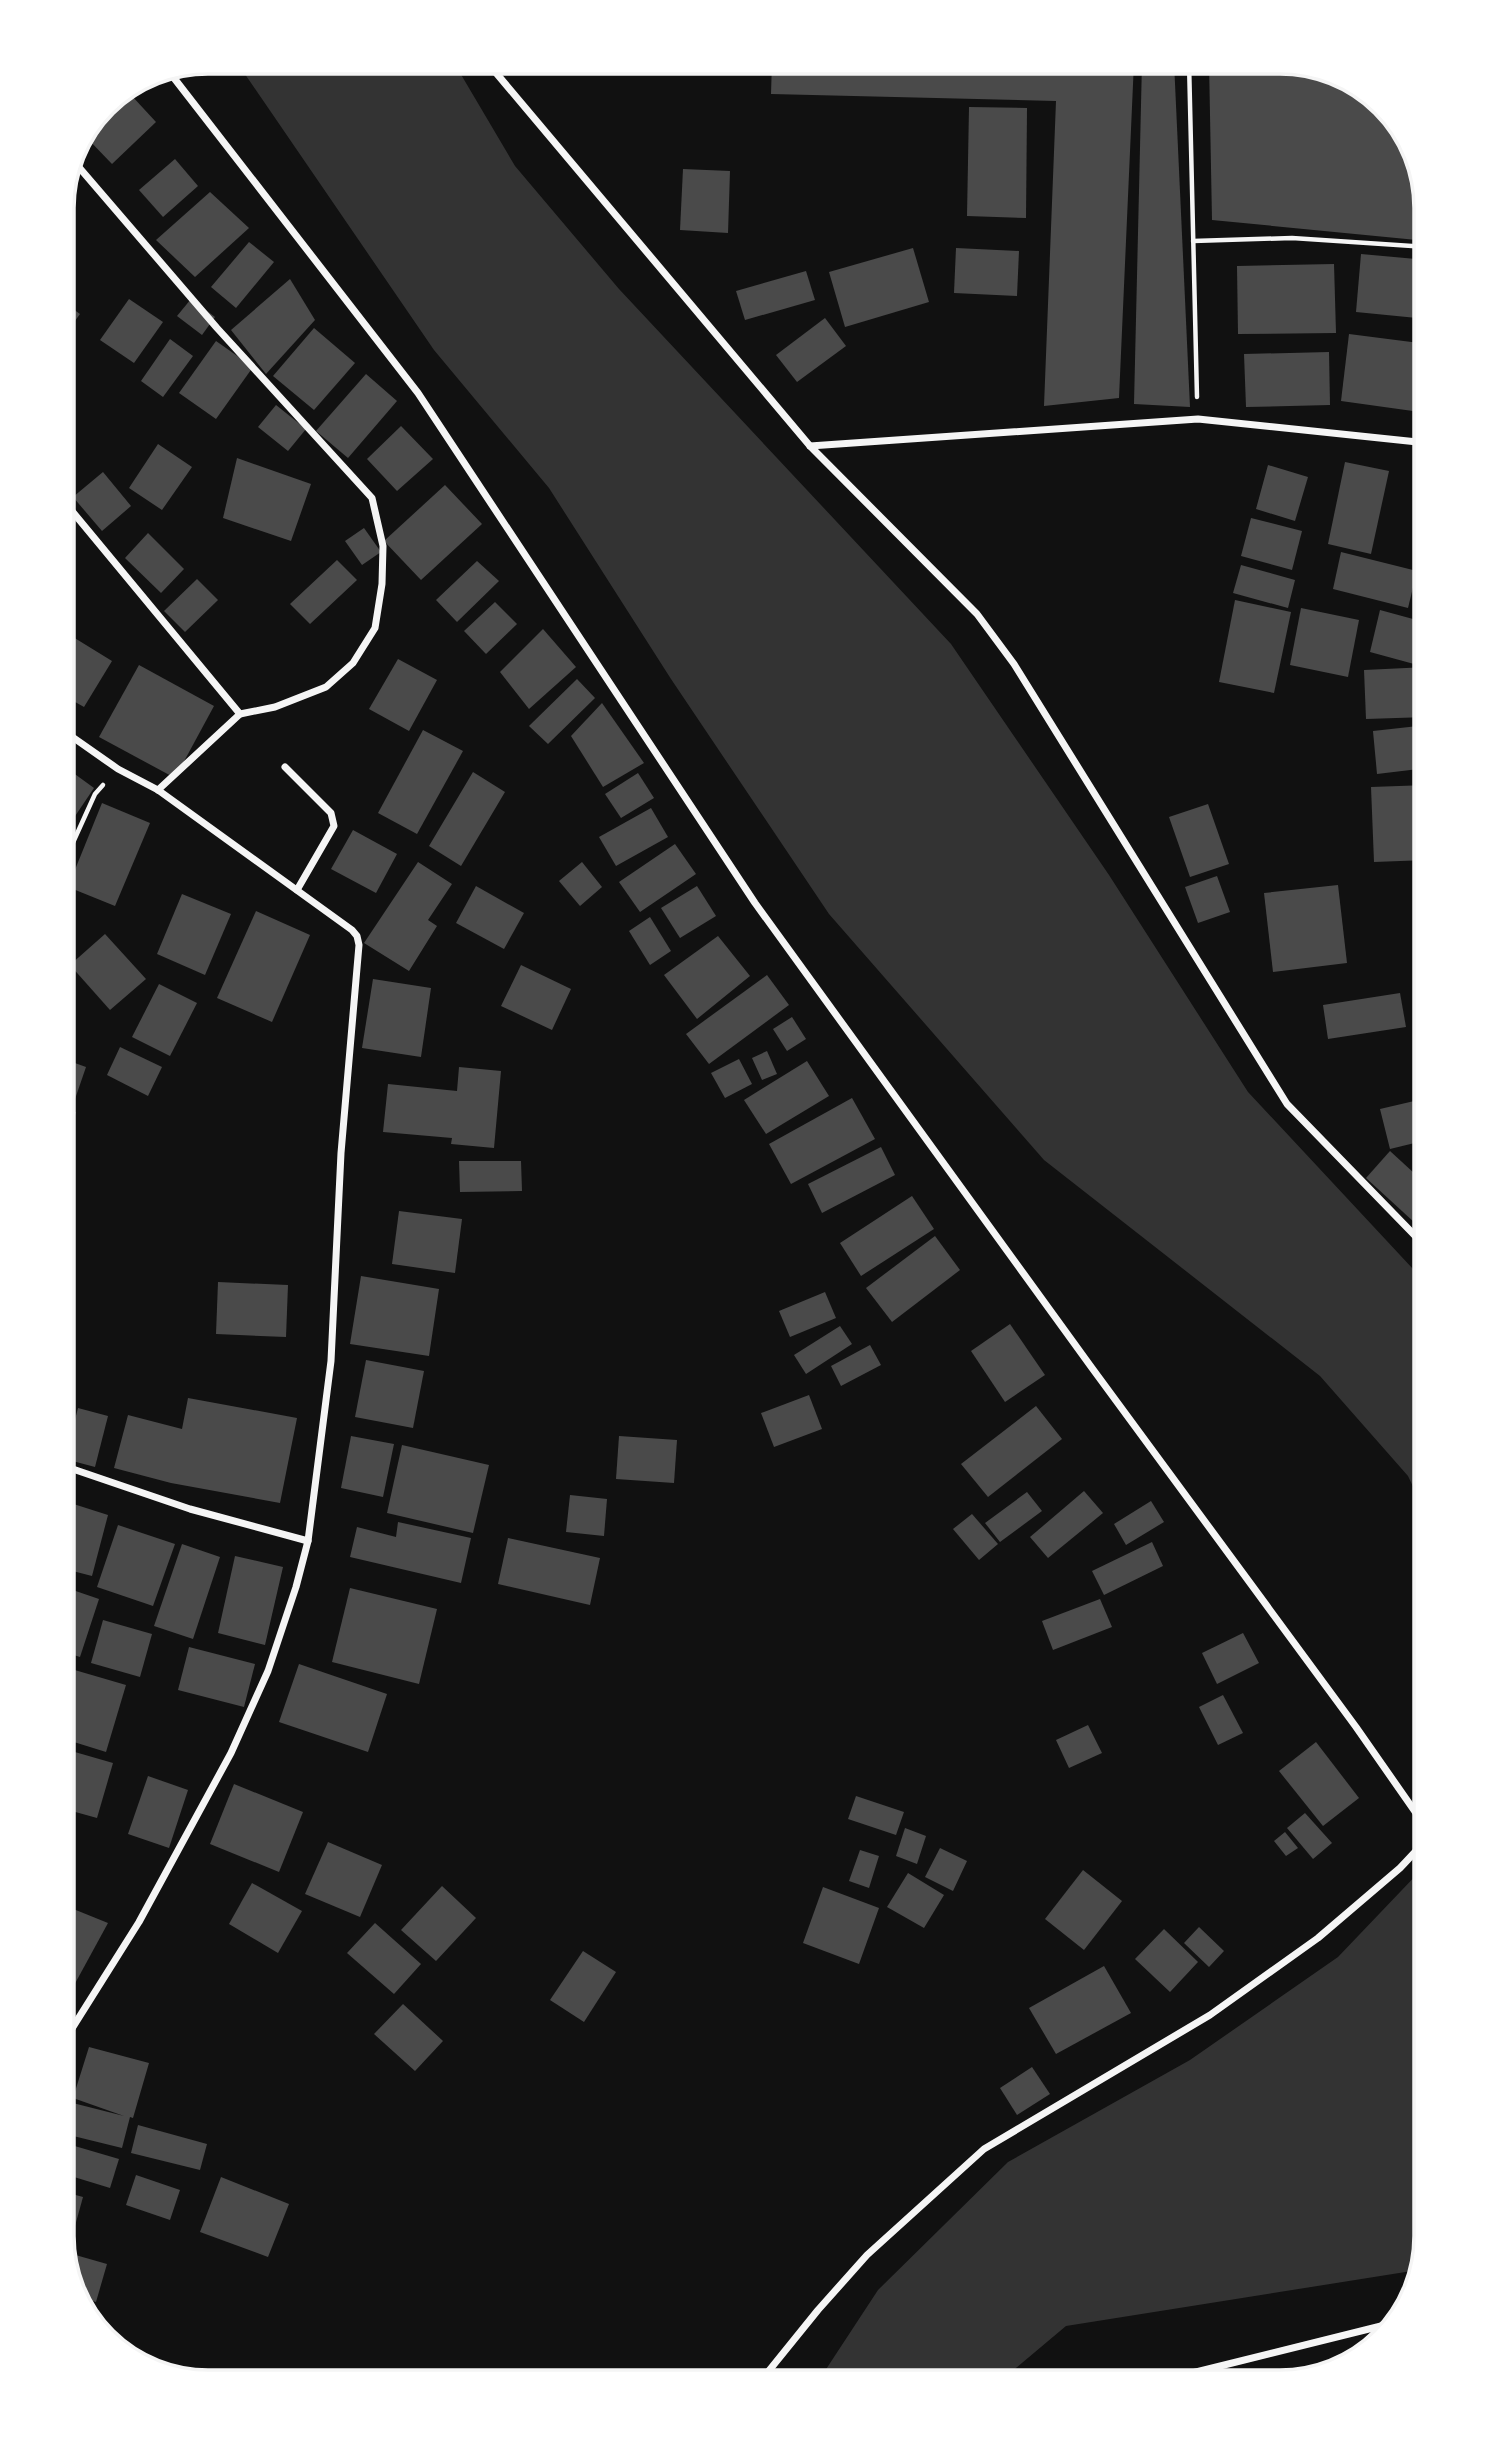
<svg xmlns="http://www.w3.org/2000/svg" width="1488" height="2444" font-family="'Fira Sans Condensed',sans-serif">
<rect width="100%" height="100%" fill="#111"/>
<g fill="#333">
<path d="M236,61H453L515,166L619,289L951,644L1109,875L1248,1092L1427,1284V1516L1408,1476L1320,1376L1044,1160L829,914L671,679L549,488L434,350Z"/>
<path d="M1427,1857V2237L1418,2270L1066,2326L998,2383H817L878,2290L1008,2162L1190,2060L1338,1957L1422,1869Z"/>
</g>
<g fill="#4a4a4a">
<path d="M772,61L1134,62L1119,398L1044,406L1056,101L771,94Z"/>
<path d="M1142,62H1174L1190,407L1134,404Z"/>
<path d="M1209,62H1290L1362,86L1411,143L1427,208V241L1212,220Z"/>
<path d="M131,95L156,122L112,164L86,137Z"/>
<path d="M969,107L1027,108L1026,218L967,216Z"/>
<path d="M175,159L198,186L163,217L139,190Z"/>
<path d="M683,169L730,171L728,233L680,230Z"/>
<path d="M210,192L249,228L195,277L156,240Z"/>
<path d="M249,242L274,262L236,308L211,287Z"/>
<path d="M913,248L929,302L845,327L829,272Z"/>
<path d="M956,248L1019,251L1017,296L954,293Z"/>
<path d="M1361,254L1427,260V319L1356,312Z"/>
<path d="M1334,264L1336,333L1238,334L1237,266Z"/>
<path d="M806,271L815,300L745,320L736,291Z"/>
<path d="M290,279L315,320L266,374L231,330Z"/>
<path d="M129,299L163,322L134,363L100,340Z"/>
<path d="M191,299L215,317L202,335L177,316Z"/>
<path d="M62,301L80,314L62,339Z"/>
<path d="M825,318L846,346L797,382L776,355Z"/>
<path d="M314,328L355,363L314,410L273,376Z"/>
<path d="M1349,334L1427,344L1420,412L1341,401Z"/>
<path d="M170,339L193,356L163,397L141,381Z"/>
<path d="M216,341L253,367L216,419L179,393Z"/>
<path d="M1329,352L1330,405L1246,407L1244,354Z"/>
<path d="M366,374L397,401L348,458L316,431Z"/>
<path d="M276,405L306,429L288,451L258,427Z"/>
<path d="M401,426L433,459L397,491L367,459Z"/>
<path d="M158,444L192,467L162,510L129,488Z"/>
<path d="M237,458L311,484L291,541L223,518Z"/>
<path d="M1345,462L1389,471L1371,554L1328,544Z"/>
<path d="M1268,465L1308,477L1295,521L1256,509Z"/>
<path d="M103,472L131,506L102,531L73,497Z"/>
<path d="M445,485L482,524L421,580L384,541Z"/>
<path d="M1251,518L1302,531L1292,570L1241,556Z"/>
<path d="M364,528L381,552L362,565L345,541Z"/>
<path d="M148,533L184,569L161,593L125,558Z"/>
<path d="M1341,552L1417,571L1408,608L1333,589Z"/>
<path d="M337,560L357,580L310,624L290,604Z"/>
<path d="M477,561L499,581L457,622L436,600Z"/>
<path d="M1241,565L1295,580L1288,608L1233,593Z"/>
<path d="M197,579L218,600L185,632L164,611Z"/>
<path d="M1235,600L1291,612L1274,693L1219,682Z"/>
<path d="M495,602L517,624L486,654L464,631Z"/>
<path d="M1301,608L1359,620L1348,677L1290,665Z"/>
<path d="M1380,610L1424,622L1414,664L1370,652Z"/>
<path d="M543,629L576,667L529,709L500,672Z"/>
<path d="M73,637L112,661L84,707L61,694V655Z"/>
<path d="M398,659L437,680L409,731L369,709Z"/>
<path d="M139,665L214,706L175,778L99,737Z"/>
<path d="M1427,667V717L1366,719L1364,670Z"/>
<path d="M577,679L595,698L548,744L529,726Z"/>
<path d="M602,703L644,763L603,787L571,736Z"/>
<path d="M1427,725V768L1377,774L1373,731Z"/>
<path d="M423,730L463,751L417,834L378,813Z"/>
<path d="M61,764L94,788L61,837Z"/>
<path d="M473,772L505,792L461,866L429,846Z"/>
<path d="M638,773L654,798L621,818L605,794Z"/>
<path d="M1427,785V860L1374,862L1371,787Z"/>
<path d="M102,803L150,823L115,906L68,887Z"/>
<path d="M1208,804L1229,864L1190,877L1169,817Z"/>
<path d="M651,808L668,837L616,866L599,837Z"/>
<path d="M353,830L397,854L376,893L331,869Z"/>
<path d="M675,844L696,874L640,912L619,882Z"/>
<path d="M418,862L452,884L428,920L437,926L409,971L364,943Z"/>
<path d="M582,862L602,887L580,906L559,881Z"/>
<path d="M1217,876L1230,912L1198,923L1185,887Z"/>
<path d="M1338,885L1347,963L1273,972L1264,893Z"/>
<path d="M476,886L524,913L504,949L456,923Z"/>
<path d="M697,886L716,916L680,938L661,908Z"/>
<path d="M182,894L231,914L205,975L157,954Z"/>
<path d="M256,911L310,935L272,1022L217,998Z"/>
<path d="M650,917L671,951L650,965L629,931Z"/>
<path d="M105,934L146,979L110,1010L70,965Z"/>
<path d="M718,936L750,976L697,1019L664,975Z"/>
<path d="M521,965L571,989L552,1030L501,1006Z"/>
<path d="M767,975L789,1005L709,1064L686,1034Z"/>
<path d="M373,979L431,988L421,1057L362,1048Z"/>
<path d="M159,984L197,1003L170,1056L132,1037Z"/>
<path d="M1400,993L1406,1027L1328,1039L1323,1005Z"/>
<path d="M792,1017L806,1039L787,1051L773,1029Z"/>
<path d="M120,1047L162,1067L148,1096L107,1075Z"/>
<path d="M767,1051L777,1074L762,1080L752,1058Z"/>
<path d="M61,1058L86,1067L74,1102L61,1097Z"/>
<path d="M739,1059L752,1084L725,1098L711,1073Z"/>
<path d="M807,1061L829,1096L766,1134L744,1100Z"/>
<path d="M459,1067L501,1071L494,1148L451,1144L452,1138L383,1132L388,1084L457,1091Z"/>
<path d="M852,1098L875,1139L791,1184L769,1144Z"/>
<path d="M1427,1098V1140L1390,1149L1380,1109Z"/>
<path d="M61,1108L76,1112L62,1157H61Z"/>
<path d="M881,1147L895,1175L822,1213L808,1184Z"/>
<path d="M1390,1151L1427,1185V1234L1366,1178Z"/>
<path d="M459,1161H521L522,1191L460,1192Z"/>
<path d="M912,1196L934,1229L861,1276L840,1243Z"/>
<path d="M399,1211L462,1219L455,1273L392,1264Z"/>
<path d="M935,1236L960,1270L892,1322L866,1288Z"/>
<path d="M361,1276L439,1289L429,1356L350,1344Z"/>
<path d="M218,1282L288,1285L286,1337L216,1334Z"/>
<path d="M825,1292L836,1318L790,1337L779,1311Z"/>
<path d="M1010,1324L1045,1375L1005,1402L971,1351Z"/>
<path d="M840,1326L852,1344L806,1374L794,1355Z"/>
<path d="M870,1345L881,1365L841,1386L831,1366Z"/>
<path d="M366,1360L424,1371L413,1428L355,1417Z"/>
<path d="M809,1395L822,1429L774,1447L761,1413Z"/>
<path d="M188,1398L297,1418L280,1503L171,1483L114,1468L128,1415L182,1429Z"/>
<path d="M1036,1406L1062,1439L988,1497L961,1464Z"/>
<path d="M78,1408L108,1416L95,1467L65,1459Z"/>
<path d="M351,1436L394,1444L383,1497L341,1488Z"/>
<path d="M619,1436L677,1440L674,1483L616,1479Z"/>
<path d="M402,1445L489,1465L473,1533L387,1513Z"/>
<path d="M1084,1491L1103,1513L1048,1558L1030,1537Z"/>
<path d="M1027,1492L1042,1511L1000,1542L985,1523Z"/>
<path d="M570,1495L607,1499L604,1536L566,1532Z"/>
<path d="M61,1500L108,1515L92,1576L61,1568Z"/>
<path d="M1151,1501L1164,1522L1126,1545L1114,1524Z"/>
<path d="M972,1514L998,1544L979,1560L953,1529Z"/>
<path d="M398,1522L471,1538L461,1583L350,1557L357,1527L396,1537Z"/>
<path d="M118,1525L175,1544L153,1606L97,1587Z"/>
<path d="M508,1538L600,1558L590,1605L498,1584Z"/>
<path d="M1152,1542L1163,1566L1104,1595L1092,1571Z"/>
<path d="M182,1544L220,1557L193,1639L154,1626Z"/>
<path d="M235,1556L283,1567L265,1645L218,1633Z"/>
<path d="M61,1586L99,1599L80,1657L61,1651Z"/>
<path d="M350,1588L437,1609L419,1684L332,1662Z"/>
<path d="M1100,1599L1112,1627L1053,1650L1042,1621Z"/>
<path d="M103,1620L152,1634L140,1677L91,1663Z"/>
<path d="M1243,1633L1259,1663L1217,1684L1202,1653Z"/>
<path d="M189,1647L255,1664L244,1707L178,1690Z"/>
<path d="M299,1664L387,1694L368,1752L279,1722Z"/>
<path d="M61,1666L126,1685L106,1752L61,1738Z"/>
<path d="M1223,1695L1243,1733L1218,1745L1199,1707Z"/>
<path d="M1088,1725L1102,1753L1069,1768L1056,1740Z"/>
<path d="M1316,1742L1359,1798L1323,1826L1279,1771Z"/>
<path d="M61,1748L113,1763L97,1818L61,1808Z"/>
<path d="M148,1776L188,1790L169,1848L128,1834Z"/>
<path d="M234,1784L303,1812L279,1872L210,1844Z"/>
<path d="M856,1796L904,1812L896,1835L848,1819Z"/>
<path d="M1305,1813L1332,1843L1313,1859L1287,1828Z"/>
<path d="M905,1828L926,1836L917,1864L896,1856Z"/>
<path d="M1285,1832L1298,1848L1286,1856L1274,1841Z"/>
<path d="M328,1842L382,1865L360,1917L305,1894Z"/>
<path d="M940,1848L967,1861L953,1891L925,1877Z"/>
<path d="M860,1850L879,1856L869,1888L849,1881Z"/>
<path d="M1083,1870L1122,1901L1084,1950L1045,1919Z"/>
<path d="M908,1873L944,1895L924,1928L887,1907Z"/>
<path d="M252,1883L302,1911L278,1953L229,1924Z"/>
<path d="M442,1886L476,1918L436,1961L401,1930Z"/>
<path d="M823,1887L879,1908L859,1964L803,1943Z"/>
<path d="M61,1904L108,1923L72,1989L61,1983Z"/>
<path d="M375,1923L421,1964L394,1994L347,1953Z"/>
<path d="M1199,1927L1224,1951L1209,1967L1184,1943Z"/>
<path d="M1164,1929L1198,1962L1170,1992L1135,1959Z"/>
<path d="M583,1951L616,1972L584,2022L550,2000Z"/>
<path d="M1104,1966L1131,2013L1056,2054L1029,2008Z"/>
<path d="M403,2004L443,2041L415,2071L374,2034Z"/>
<path d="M89,2047L149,2063L133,2118L130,2117L122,2148L61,2133V2100L124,2116L73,2098Z"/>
<path d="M1032,2067L1050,2094L1017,2115L1000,2088Z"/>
<path d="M138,2125L207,2144L200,2170L131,2153Z"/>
<path d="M61,2142L119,2159L110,2188L61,2173Z"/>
<path d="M136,2175L180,2190L170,2220L126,2205Z"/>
<path d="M221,2177L289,2204L268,2257L200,2232Z"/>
<path d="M61,2191L83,2197L75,2226L61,2222Z"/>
<path d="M65,2252L107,2264L96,2302L75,2296Z"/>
<path d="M1343,2359L1345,2367L1308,2376L1307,2375Z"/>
</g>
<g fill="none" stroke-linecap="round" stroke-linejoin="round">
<g stroke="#f5f5f5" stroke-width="4.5">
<path d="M1189,62L1197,397"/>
<path d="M1193,241L1292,238L1427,247"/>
<path d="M61,869L95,794L103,785"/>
</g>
<g stroke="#f5f5f5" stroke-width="7">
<path d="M486,61L810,446L977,614L1014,664L1287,1104L1427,1248"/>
<path d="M167,69L418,393L755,903L1092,1368L1356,1727L1416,1813L1421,1835L1416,1851L1400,1868L1318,1938L1210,2015L984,2149L867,2255L818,2310L759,2383"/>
<path d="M71,158L217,328L372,498L383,546L382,584L375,628L353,663L326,687L275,707L240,714"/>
<path d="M810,446L1198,419L1427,443"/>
<path d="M62,499L240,714L158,790"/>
<path d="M285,767L331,813L334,826L297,890"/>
<path d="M61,1465L190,1509L308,1541"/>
<path d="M61,2046L139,1922L231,1753L268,1671L296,1587L308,1541L331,1361L341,1153L359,945L357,936L352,930L158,790L118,769L61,729"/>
<path d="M1174,2383L1192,2373L1393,2323"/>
</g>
</g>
<path d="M0 0H1488V2444H0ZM208 74H1280A134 134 0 0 1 1414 208V2236A134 134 0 0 1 1280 2370H208A134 134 0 0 1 74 2236V208A134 134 0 0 1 208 74Z" fill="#fff" fill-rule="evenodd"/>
<path fill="none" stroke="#f5f5f5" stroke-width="3.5" d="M208 74H1280A134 134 0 0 1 1414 208V2236A134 134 0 0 1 1280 2370H208A134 134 0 0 1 74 2236V208A134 134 0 0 1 208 74Z"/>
</svg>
